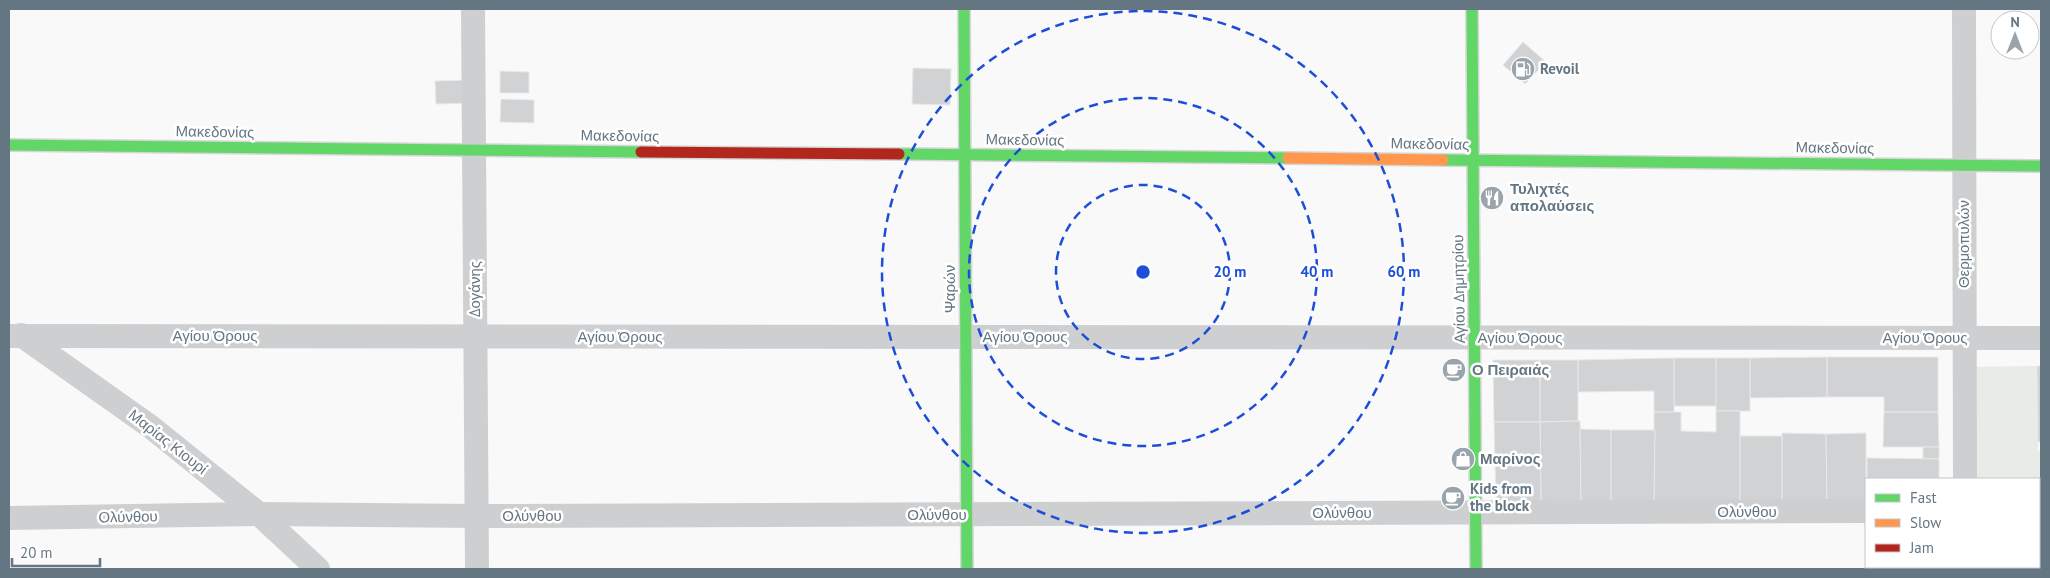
<svg xmlns="http://www.w3.org/2000/svg" width="2050" height="578" font-family="'PT Sans',sans-serif">
<rect width="100%" height="100%" fill="#f9f9f9"/>
<path fill="#e8ebe6" d="M2037,366L2038,451H2041V506H2039V479H1961L1960,367Z"/>
<g fill="#d0d2d3" stroke="#e8e8e8">
<path d="M1523,42L1546,62L1525,84L1503,65Z"/>
<path d="M913,68L951,69L950,105L912,104Z"/>
<path d="M500,71L529,72V93H500Z"/>
<path d="M471,80L472,103L436,104L435,81Z"/>
<path d="M501,99L534,100V123L500,122Z"/>
<path d="M1827,357H1938V412H1884V397H1827Z"/>
<path d="M1827,357V397L1750,398V358Z"/>
<path d="M1674,358H1716L1717,406H1674Z"/>
<path d="M1674,358V412H1654V391L1578,392V360Z"/>
<rect x="1716" y="358" width="34" height="53"/>
<path d="M1493,360H1540V422H1494Z"/>
<path d="M1540,360H1578V421L1540,422Z"/>
<path d="M2037,366H2041V442H2038Z"/>
<path d="M1716,411H1740V501H1654V412H1681V431L1716,432Z"/>
<path d="M1884,412H1938L1939,447H1883Z"/>
<path d="M1580,421L1581,501L1541,502L1540,422Z"/>
<path d="M1494,422H1540L1541,502H1496Z"/>
<path d="M1580,429L1611,430V501H1581Z"/>
<path d="M1611,430H1655L1654,501H1611Z"/>
<path d="M1782,433L1826,434L1827,501H1782Z"/>
<path d="M1866,433V500L1827,501L1826,434Z"/>
<rect x="1740" y="436" width="42" height="65"/>
<rect x="1923" y="447" width="16" height="12"/>
<path d="M1867,458L1939,459V479H1867Z"/>
<rect x="2039" y="519" width="2" height="40"/>
<rect x="1970" y="567" width="52" height="2"/>
</g>
<g fill="none" stroke-linecap="round" stroke-linejoin="round">
<g stroke="#d5d6d7" stroke-width="14">
<g id="fast">
<path d="M964,9L967,569"/>
<path d="M1472,9L1476,569"/>
<path d="M9,145L641,152"/>
<path d="M899,154L1288,158"/>
<path d="M1443,160L2041,166"/>
</g>
</g>
<g stroke="#d5d6d7" stroke-width="14">
<path id="slow" d="M1288,158L1443,160"/>
</g>
<g stroke="#d5d6d7" stroke-width="14">
<path id="jam" d="M641,152L899,154"/>
</g>
<g stroke="#cecfd0" stroke-width="24">
<path d="M473,9L477,569"/>
<path d="M1964,9L1965,479"/>
<path d="M21,335L151,427L259,514L318,569"/>
<path d="M9,336L2041,338"/>
<path d="M2039,511H2041"/>
<path d="M9,518L259,514L477,516L1866,511"/>
<path d="M1966,567V569"/>
</g>
<use href="#fast" stroke="#63d668" stroke-width="11"/>
<use href="#slow" stroke="#ff974d" stroke-width="11"/>
<use href="#jam" stroke="#b3261e" stroke-width="11"/>
</g>
<g fill="none" stroke="#1d4ed8" stroke-width="2.5" stroke-dasharray="9 6">
<circle cx="1143" cy="272" r="87"/>
<circle cx="1143" cy="272" r="174"/>
<circle cx="1143" cy="272" r="261"/>
</g>
<defs>
<g id="fuel-disc" transform="scale(1.25)"><circle r="9.5" fill="#99a4ac" stroke="#fff"/><path d="M-5.5-6h7V0h2V4h1.3V-2.5L3-4.5l.8-.8L6-3V5H2.5V1h-1V6h-7ZM-4.2-4.7v3.2H.2V-4.7Z" fill="#fff"/></g>
<g id="restaurant-disc" transform="scale(1.25)"><circle r="9.5" fill="#99a4ac" stroke="#fff"/><path d="M-5-6h1v4h1v-4h1v4h1v-4h1v5L-1.5 .5V6h-2V.5L-5-1ZM5-6V6H3V1.5H1.5Q1.5-4 5-6Z" fill="#fff"/></g>
<g id="cafe-disc" transform="scale(1.25)"><circle r="9.5" fill="#99a4ac" stroke="#fff"/><path d="M-5.5-4.5H6V0H3Q3 3.5 0 3.5H-2.5Q-5.5 3.5-5.5 0ZM3-3.2v2h1.7v-2ZM-6 4.5H4V6H-6Z" fill="#fff"/></g>
<g id="shop-disc" transform="scale(1.25)"><circle r="9.5" fill="#99a4ac" stroke="#fff"/><path d="M-5-2.5h2.3a2.7 3.5 0 0 1 5.4 0H5L5.5 6h-11ZM-1.5-2.5h3a1.5 2.3 0 0 0-3 0Z" fill="#fff"/></g>
</defs>
<g fill-rule="evenodd">
<use href="#fuel-disc" x="1523" y="69"/>
<use href="#restaurant-disc" x="1492" y="198"/>
<use href="#cafe-disc" x="1454" y="370"/>
<use href="#shop-disc" x="1463" y="459"/>
<use href="#cafe-disc" x="1453" y="498"/>
</g>
<g text-anchor="middle" stroke-width="5" stroke-linejoin="round" paint-order="stroke">
<g font-size="15" font-weight="bold" fill="#657683" stroke="#fff" text-anchor="start">
<text x="1540" y="74">Revoil</text>
<text x="1510" y="194">Τυλιχτές<tspan x="1510" dy="17">απολαύσεις</tspan></text>
<text x="1472" y="375">Ο Πειραιάς</text>
<text x="1480" y="464">Μαρίνος</text>
<text x="1470" y="494">Kids from<tspan x="1470" dy="17">the block</tspan></text>
</g>
<g font-size="15" fill="#657683" stroke="#fff">
<text transform="translate(215 132) rotate(1)" y="5">Μακεδονίας</text>
<text transform="translate(620 136) rotate(1)" y="5">Μακεδονίας</text>
<text transform="translate(1025 140) rotate(1)" y="5">Μακεδονίας</text>
<text transform="translate(1430 144) rotate(1)" y="5">Μακεδονίας</text>
<text transform="translate(1835 148) rotate(1)" y="5">Μακεδονίας</text>
<text transform="translate(1964 244) rotate(-90)" y="5">Θερμοπυλών</text>
<text transform="translate(475 289) rotate(-90)" y="5">Δογάνης</text>
<text transform="translate(950 289) rotate(-90)" y="5">Ψαρών</text>
<text transform="translate(1459 289) rotate(-91)" y="5">Αγίου Δημητρίου</text>
<text x="215" y="341">Αγίου Όρους</text>
<text x="620" y="342">Αγίου Όρους</text>
<text x="1025" y="342">Αγίου Όρους</text>
<text x="1520" y="343">Αγίου Όρους</text>
<text x="1925" y="343">Αγίου Όρους</text>
<text transform="translate(168 442) rotate(38)" y="5">Μαρίας Κιουρί</text>
<text x="1747" y="517">Ολύνθου</text>
<text x="1342" y="518">Ολύνθου</text>
<text x="937" y="520">Ολύνθου</text>
<text x="532" y="521">Ολύνθου</text>
<text transform="translate(128 517) rotate(-1)" y="5">Ολύνθου</text>
</g>
</g>
<circle cx="1143" cy="272" r="8" fill="#1d4ed8" stroke="#fff" stroke-width="2.5"/>
<g font-size="15" text-anchor="middle" font-weight="bold" fill="#1d4ed8" stroke="#fff" stroke-width="5" stroke-linejoin="round" paint-order="stroke">
<text x="1230" y="277">20 m</text>
<text x="1317" y="277">40 m</text>
<text x="1404" y="277">60 m</text>
</g>
<rect width="2050" height="578" fill="none" stroke="#657683" stroke-width="20"/>
<rect x="1865" y="478" width="175" height="90" fill="#ffffff" stroke="#c1c8cd"/>
<rect x="1875" y="494" width="25" height="8" fill="#63d668" stroke="#c1c8cd"/>
<text x="1910" y="503" font-size="15" fill="#657683">Fast</text>
<rect x="1875" y="519" width="25" height="8" fill="#ff974d" stroke="#c1c8cd"/>
<text x="1910" y="528" font-size="15" fill="#657683">Slow</text>
<rect x="1875" y="544" width="25" height="8" fill="#b3261e" stroke="#c1c8cd"/>
<text x="1910" y="553" font-size="15" fill="#657683">Jam</text>
<g transform="translate(2015 35)"><circle r="24" fill="#ffffff" stroke="#c1c8cd"/>
<path d="M0-4L9 19L0 12L-9 19Z" fill="#99a4ac"/>
<text y="-8" font-size="14" font-weight="bold" text-anchor="middle" fill="#657683">N</text>
</g>
<path d="M12 558v8h88v-8" fill="none" stroke="#657683" stroke-width="2.5"/>
<text x="20" y="558" font-size="15" fill="#657683" stroke="#ffffff" stroke-width="4" paint-order="stroke">20 m</text>
</svg>
